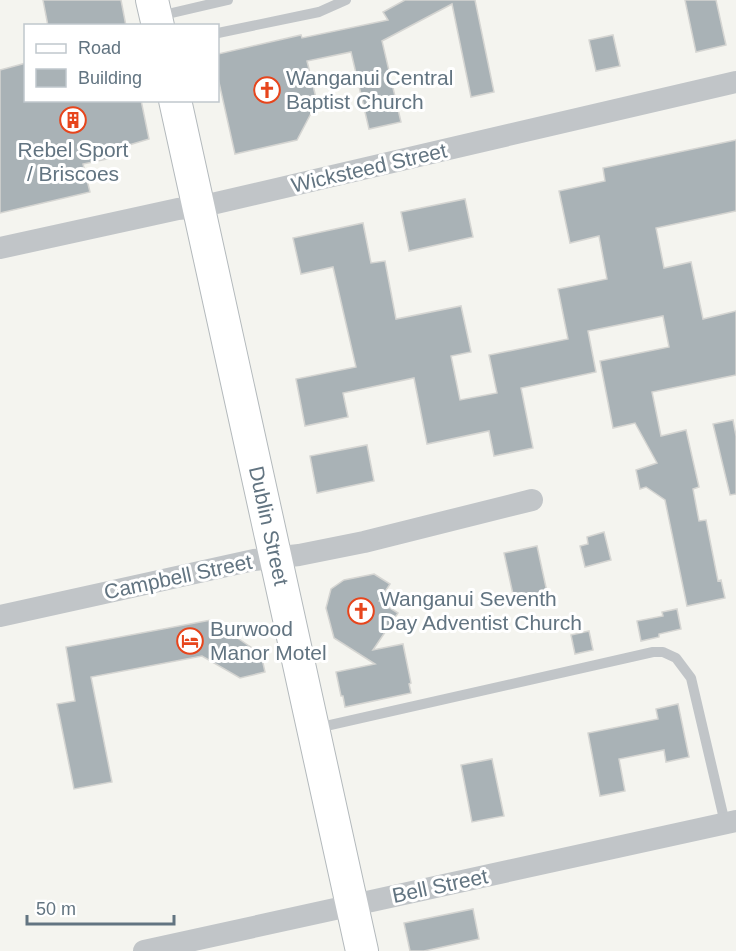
<svg xmlns="http://www.w3.org/2000/svg" width="736" height="951" font-family="Arial,sans-serif">
<rect width="100%" height="100%" fill="#f4f4ef"/>
<g fill="#a9b2b6" stroke="#d5d5d2" stroke-width="1.5">
<path d="M43,0H121L126,26H48Z"/>
<path d="M405,0H475L494,92L471,97L452,4L382,41L401,122L369,129L351,52L307,61L317,102L297,140L235,154L218,78V54L301,35L302,38L388,20L383,12Z"/>
<path d="M685,0H716L726,45L696,52Z"/>
<path d="M613,35L620,66L596,71L589,40Z"/>
<path d="M26,63V100H141L149,139L109,151L112,158L83,164L90,192L0,213V70Z"/>
<path d="M736,140V211L656,228L664,268L691,262L703,319L736,311V375L652,392L661,436L686,430L699,487L693,489L699,521L706,520L718,581L721,580L725,598L687,606L665,500L646,487L640,489L636,470L657,463L635,423L613,428L600,361L669,347L663,316L588,331L596,372L521,388L533,448L494,456L489,431L427,444L414,378L343,393L348,417L305,426L296,379L356,367L333,267L301,274L293,238L363,223L371,263L385,261L396,319L461,306L471,352L451,356L460,400L497,393L489,355L568,339L558,289L607,279L599,236L570,243L559,191L605,181L603,168Z"/>
<path d="M465,199L473,237L409,251L401,212Z"/>
<path d="M733,420L736,436V494L730,495L713,424Z"/>
<path d="M367,445L374,481L317,493L310,456Z"/>
<path d="M604,532L611,560L585,567L580,546L588,544L587,537Z"/>
<path d="M537,546L547,592L514,599L504,553Z"/>
<path d="M374,574L390,584L379,601L398,613L373,650L403,644L411,683L409,684L411,693L345,707L343,696H341L336,672L375,664L334,638L326,608L331,589L344,580Z"/>
<path d="M677,609L681,629L659,634V637L641,641L637,621L663,616L662,612Z"/>
<path d="M211,620L261,654L265,672L240,678L202,656L91,677L112,782L74,789L57,704L75,701L66,647Z"/>
<path d="M589,631L593,650L575,654L571,635Z"/>
<path d="M678,704L689,757L666,762L664,750L619,759L625,791L600,796L588,733L658,719L656,709Z"/>
<path d="M492,759L504,816L472,822L461,765Z"/>
<path d="M473,909L479,939L424,951H410L404,923Z"/>
</g>
<g fill="none" stroke-linecap="round" stroke-linejoin="round">
<g stroke="#b3b9bc" stroke-width="34">
<g id="secondary">
<path d="M152,0L158,26"/>
<path id="s1" d="M175,100L362,951"/>
</g>
</g>
<g stroke="#c1c5c8" stroke-width="10">
<path d="M159,16L228,0"/>
<path d="M218,33L319,12L346,0"/>
<path d="M317,728L653,652H663L676,658L691,678L725,823"/>
</g>
<g stroke="#c1c5c8" stroke-width="22">
<path d="M0,248L178,209L199,207L736,82"/>
<path d="M0,616L254,560L299,555L364,542L532,500"/>
<path d="M144,951L736,821"/>
</g>
<use href="#secondary" stroke="#fff" stroke-width="32"/>
</g>
<defs>
<g id="church-ring" transform="scale(1.35)"><circle r="9.5" fill="#fff" stroke="#e7451c" stroke-width="1.5"/><path d="M-1.2-6h2.4v3.5h3.3v2.4h-3.3V6h-2.4V-.1h-3.3v-2.4h3.3Z" fill="#e7451c"/></g>
<g id="building-ring" transform="scale(1.35)"><circle r="9.5" fill="#fff" stroke="#e7451c" stroke-width="1.5"/><path d="M-4-6H4V6H1V3H-1V6H-4ZM-2.5-4.3h1.7v1.8h-1.7ZM.8-4.3h1.7v1.8H.8ZM-2.5-1h1.7V.8h-1.7ZM.8-1h1.7V.8H.8Z" fill="#e7451c"/></g>
<g id="hotel-ring" transform="scale(1.35)"><circle r="9.5" fill="#fff" stroke="#e7451c" stroke-width="1.5"/><path d="M-6-4.5h1.5V1H6V5H4.5V3h-9V5H-6ZM-4 0a1.8 1.8 0 1 1 3.6 0ZM.5 0V-2.5h3Q6-2.5 6 0Z" fill="#e7451c"/></g>
</defs>
<g fill-rule="evenodd">
<use href="#church-ring" x="267" y="90"/>
<use href="#building-ring" x="73" y="120"/>
<use href="#church-ring" x="361" y="611"/>
<use href="#hotel-ring" x="190" y="641"/>
</g>
<g text-anchor="middle" stroke-width="6" stroke-linejoin="round" paint-order="stroke">
<g font-size="21" fill="#627481" stroke="#fff" text-anchor="start">
<text x="286" y="85">Wanganui Central<tspan x="286" dy="24">Baptist Church</tspan></text>
<text x="73" y="157" text-anchor="middle">Rebel Sport<tspan x="73" dy="24">/ Briscoes</tspan></text>
<text x="380" y="606">Wanganui Seventh<tspan x="380" dy="24">Day Adventist Church</tspan></text>
<text x="210" y="636">Burwood<tspan x="210" dy="24">Manor Motel</tspan></text>
</g>
<g font-size="21" fill="#627481" stroke="#fff">
<text transform="translate(369 168) rotate(-13)" y="7">Wicksteed Street</text>
<text dy="7" stroke="none"><textPath href="#s1" startOffset="436">Dublin Street</textPath></text>
<text transform="translate(178 577) rotate(-12)" y="7">Campbell Street</text>
<text transform="translate(440 886) rotate(-12)" y="7">Bell Street</text>
</g>
</g>
<rect x="24" y="24" width="195" height="78" fill="#ffffff" stroke="#c0c7cd" stroke-width="1.5"/>
<rect x="36" y="44" width="30" height="9" fill="#ffffff" stroke="#c0c7cd" stroke-width="1.5"/>
<text x="78" y="54" font-size="18" fill="#627481">Road</text>
<rect x="36" y="69" width="30" height="18" fill="#a9b2b6" stroke="#c0c7cd" stroke-width="1.5"/>
<text x="78" y="84" font-size="18" fill="#627481">Building</text>
<path d="M27 915v9h147v-9" fill="none" stroke="#627481" stroke-width="3"/>
<text x="36" y="915" font-size="18" fill="#627481" stroke="#ffffff" stroke-width="4.5" paint-order="stroke">50 m</text>
</svg>
